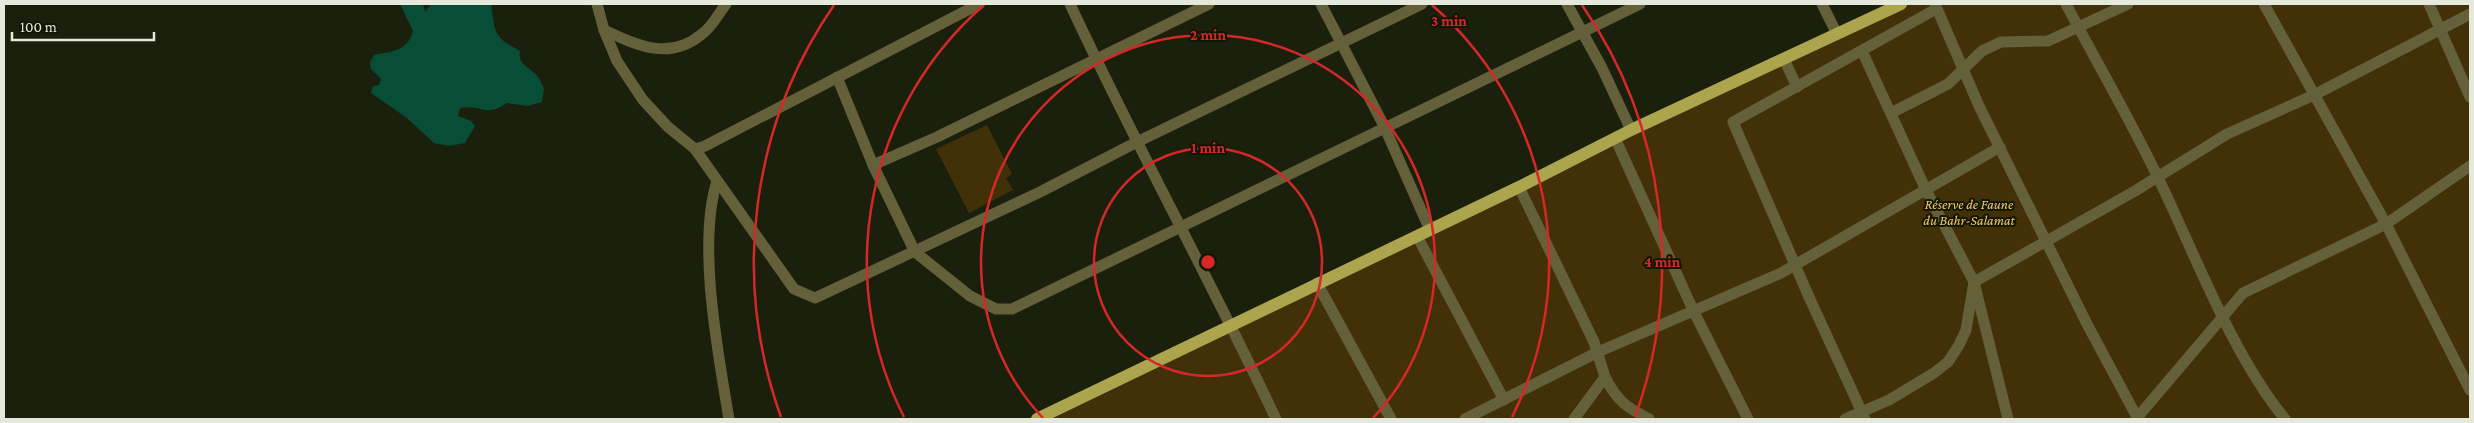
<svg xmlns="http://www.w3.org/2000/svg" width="2474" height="423" font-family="'Crimson Pro',serif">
<rect width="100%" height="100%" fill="#1a200c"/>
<g fill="#423009">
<path d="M1901,4H2470V419H1037Z"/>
<path d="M987,125L1012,174L1006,178L1013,190L969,213L936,149Z"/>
</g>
<path fill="#084e37" d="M400,4H423L425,12L431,4H491C495,32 493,37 520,51C517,65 530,67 538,77C540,80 542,85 544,88L542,102L528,106L507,103C485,118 483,104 460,108L458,116L471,121L475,126L465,143L449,146L434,143L407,118L371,93L373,86L379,85L381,79L371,69L370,62L374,55C392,51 407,52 413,31Z"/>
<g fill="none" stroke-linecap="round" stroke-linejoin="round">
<g stroke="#646039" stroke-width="11">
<path d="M597,4L604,30L617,61L643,100L668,127L695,149L794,289L815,298L1040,192L1137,142L1422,4"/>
<path d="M1070,4C1135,144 1210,279 1276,419"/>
<path d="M1321,4L1384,126L1430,230"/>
<path d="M1567,4L1602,68L1631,130"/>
<path d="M1822,4L1837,34"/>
<path d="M1935,4L1979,106L2087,324L2138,419"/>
<path d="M2066,4C2098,65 2134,126 2163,188C2198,262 2234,357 2285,419"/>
<path d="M2264,4L2386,224L2470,390"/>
<path d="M2429,4L2470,97"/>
<path d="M604,30C638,46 670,61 702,34C712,27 719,13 726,4"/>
<path d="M1784,59L1797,87"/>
<path d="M837,77L873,165L937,137L1209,4"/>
<path d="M1891,113L1948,84L1982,51L2001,42L2048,41L2128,4"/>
<path d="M1615,138L1694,312L1748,419"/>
<path d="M695,149L705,146L979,4"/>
<path d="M873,165L915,252L970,296L996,309H1012L1640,4"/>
<path d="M717,181C697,244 718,353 729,419"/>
<path d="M1519,187L1594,342L1605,377L1574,419"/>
<path d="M1417,236L1504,400"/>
<path d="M1317,283L1391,419"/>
<path d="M1605,377C1617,401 1626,407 1649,419"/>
<path d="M1465,419L1598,352L1781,273L2000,147"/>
<path d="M1845,419L1889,400L1934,373L1948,362L1959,345L1966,330L1974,282L1926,190L1862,51"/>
<path d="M1865,419L1809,297L1733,122L1936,9"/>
<path d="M2008,419L1974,282L2135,191L2227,134L2314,95L2470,14"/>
<path d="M2136,419L2243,293L2386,224L2470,166"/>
</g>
<path stroke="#ada44e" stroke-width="12" d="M1037,419L1519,187L1631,130L1901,4"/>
</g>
<g fill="none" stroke="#d62828" stroke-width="2.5">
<circle cx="1208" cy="262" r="114"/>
<path d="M1043 418A227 227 0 1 1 1373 418"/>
<path d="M904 417A341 341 0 0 1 984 5M1432 5A341 341 0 0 1 1512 417"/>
<path d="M781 417A454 454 0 0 1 834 5M1582 5A454 454 0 0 1 1635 417"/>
</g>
<g text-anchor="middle" stroke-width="4" stroke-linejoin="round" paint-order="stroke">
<g font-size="14" font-style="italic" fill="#f8c969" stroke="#111704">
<text x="1969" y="209">Réserve de Faune<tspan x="1969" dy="16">du Bahr-Salamat</tspan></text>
</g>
</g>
<circle cx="1208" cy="262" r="8" fill="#d62828" stroke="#111704" stroke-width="2.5"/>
<g font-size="15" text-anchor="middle" font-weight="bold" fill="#d62828" stroke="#111704" stroke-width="4" stroke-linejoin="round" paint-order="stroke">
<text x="1449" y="26">3 min</text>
<text x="1208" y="40">2 min</text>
<text x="1208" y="153">1 min</text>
<text x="1662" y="267">4 min</text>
</g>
<rect width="2474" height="423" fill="none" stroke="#e4e9dc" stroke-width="10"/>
<path d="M12 32v8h142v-8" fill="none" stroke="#e4e9dc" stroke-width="2.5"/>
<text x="20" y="32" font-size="15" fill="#e4e9dc" stroke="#111704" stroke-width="4" paint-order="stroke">100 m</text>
</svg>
